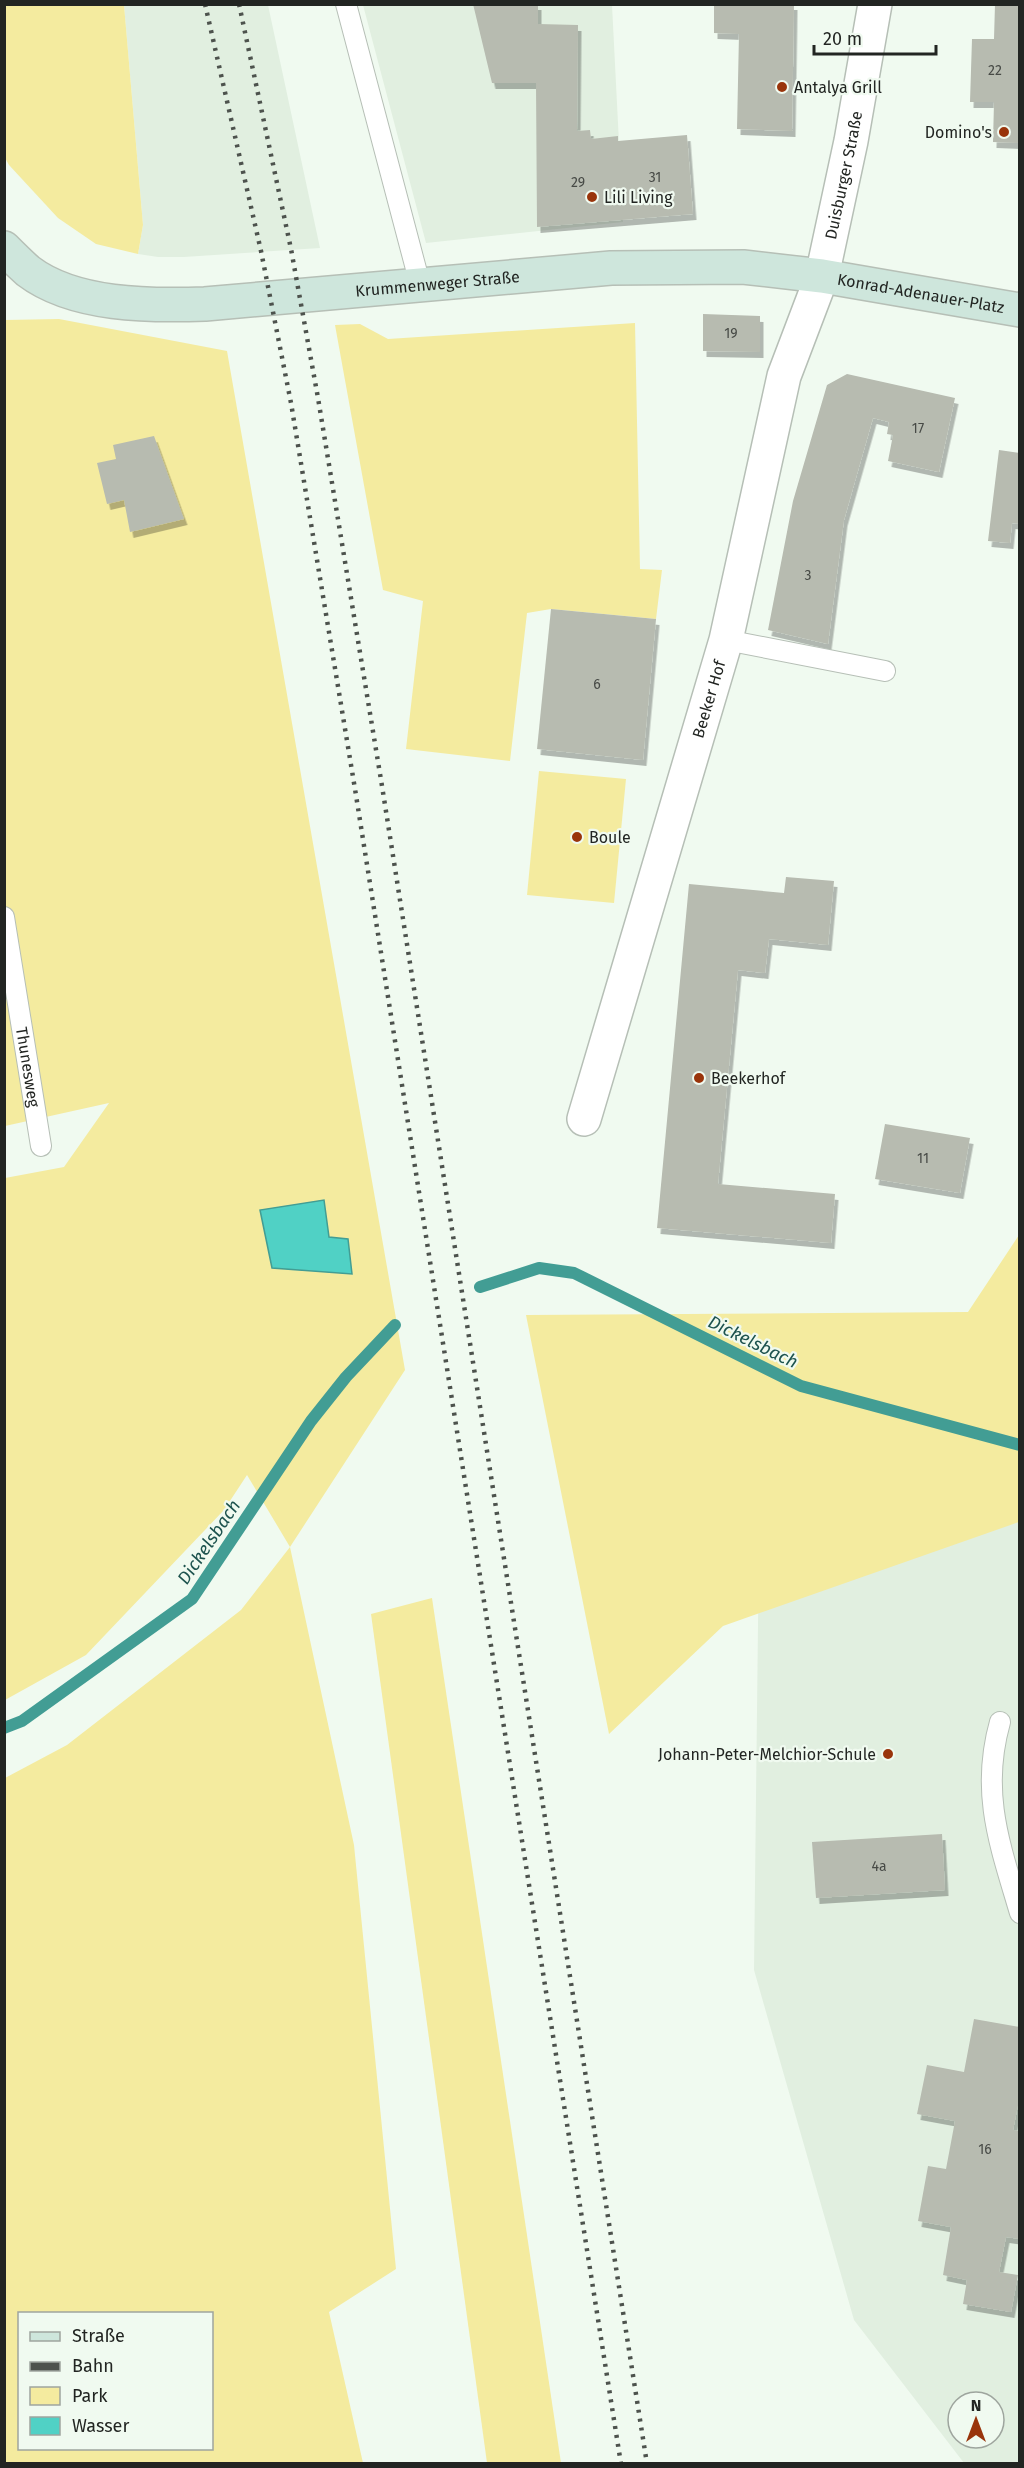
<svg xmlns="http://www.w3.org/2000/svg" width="1024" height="2468" font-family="'Fira Sans',sans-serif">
<defs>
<filter id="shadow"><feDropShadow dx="3.5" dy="6" stdDeviation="0" flood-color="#0004"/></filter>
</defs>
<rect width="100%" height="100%" fill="#f0faf0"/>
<g fill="#e1efe0" fill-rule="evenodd">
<path d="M124,5H268L320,248L184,257H158L138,254L143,225Z"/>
<path d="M363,5H612L623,222L426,243Z"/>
<path d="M1019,1474V2463H964L854,2320L754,1970L759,1538ZM958,2402H994V2438H958Z"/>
</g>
<g fill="#f4eb9f" fill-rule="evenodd">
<path d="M5,4L124,5L143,225L138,254L96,244L58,218L9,165L4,156Z"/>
<path d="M59,319L227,351L405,1370L290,1547L354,1845L396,2269L329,2312L363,2463H5V1778L67,1745L241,1610L290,1547L247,1475L224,1510L86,1655L5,1700V1178L64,1167L109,1103L5,1126V320ZM20,2314H212V2448H20Z"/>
<path d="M635,323L640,569L662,570L656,619L551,609L527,613L510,761L406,749L423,601L383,590L335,325L360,324L388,339Z"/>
<path d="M539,771L626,779L614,903L527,895Z"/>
<path d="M1019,1235V1522L723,1626L609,1734L526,1315L968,1312Z"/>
<path d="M432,1598L561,2463H487L371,1614Z"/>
</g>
<path fill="#50d1c5" stroke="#429d94" stroke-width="1.5" d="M324,1200L329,1237L348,1239L352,1274L272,1268L260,1210Z"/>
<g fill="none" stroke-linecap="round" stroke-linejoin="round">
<g stroke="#429d94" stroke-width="12">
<path d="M480,1287L539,1268L574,1273L801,1386L1020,1445"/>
<path d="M4,1728L22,1721L192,1599L311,1421L346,1377L395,1325"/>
</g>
</g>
<g fill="#b7bbb0" filter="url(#shadow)">
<path d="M473,4H538V24L578,25L577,131L590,130L591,139L618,136V141L687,135L693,214L537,227L536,83H492Z"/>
<path d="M714,4H794L792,131L737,129L739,34L714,33Z"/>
<path d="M995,4H1020V143L993,142L994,102H970L972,39H994Z"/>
<path d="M703,314L760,316V352L703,351Z"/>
<path d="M847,374L955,398L939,472L888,461L893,435L887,434L889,422L873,418L844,520L828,644L768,630L793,501L827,385Z"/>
<path d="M154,436L184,519L130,532L124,500L107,504L97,463L116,459L113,445Z"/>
<path d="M999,450L1020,453V524L1012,523L1010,543L988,541Z"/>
<path d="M551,609L656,619L643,760L537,749Z"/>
<path d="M786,877L834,881L828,945L769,939L765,973L738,970L718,1184L835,1194L831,1243L657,1228L689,884L784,893Z"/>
<path d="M885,1124L970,1138L960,1193L875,1179Z"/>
<path d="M942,1834L945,1890L816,1898L812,1842Z"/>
<path d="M974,2019L1020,2027V2095L1013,2130L1020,2131V2239L1006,2237L999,2272L1018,2275L1011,2312L963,2304L967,2280L943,2275L951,2227L918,2221L928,2166L946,2169L955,2121L917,2114L927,2065L964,2072Z"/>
</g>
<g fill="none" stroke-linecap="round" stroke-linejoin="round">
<g stroke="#b6bfb6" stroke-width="22">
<g id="lane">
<path d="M346,4L420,284"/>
<path d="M726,640L885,671"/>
<path id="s1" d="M4,917L41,1146"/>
<path d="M1000,1722C980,1793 1000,1845 1020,1913"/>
</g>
</g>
<g stroke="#b6bfb6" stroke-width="36">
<g id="street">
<path id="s2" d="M584,1119L726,640L784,376L822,276L851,141L875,4"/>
</g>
</g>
<g stroke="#b6bfb6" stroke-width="36">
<g id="secondary">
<path id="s3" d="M4,248C12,256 20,264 28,271C74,306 150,306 205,304L611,268L743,267L822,276L1020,310"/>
</g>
</g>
<use href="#lane" stroke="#fff" stroke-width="20"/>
<use href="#street" stroke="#fff" stroke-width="33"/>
<use href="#secondary" stroke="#cee6dc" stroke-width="33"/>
<g stroke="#4d524d" stroke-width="4.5" stroke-dasharray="3 6" stroke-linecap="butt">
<path d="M205,4L261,251L291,403L355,789L621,2464"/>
<path d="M239,4L291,249L318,398L382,786L647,2464"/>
</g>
</g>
<g fill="#99340b" stroke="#f0faf0" stroke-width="2">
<circle cx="782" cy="87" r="6"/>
<circle cx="1004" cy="132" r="6"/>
<circle cx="592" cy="197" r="6"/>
<circle cx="577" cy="837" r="6"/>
<circle cx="699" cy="1078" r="6"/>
<circle cx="888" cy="1754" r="6"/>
</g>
<g text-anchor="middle" stroke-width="4.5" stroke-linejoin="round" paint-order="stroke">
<g font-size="14" fill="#474a46">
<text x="995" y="75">22</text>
<text x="655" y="182">31</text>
<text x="578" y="187">29</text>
<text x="731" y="338">19</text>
<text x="918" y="433">17</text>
<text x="808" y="580">3</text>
<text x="597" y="689">6</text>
<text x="923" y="1163">11</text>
<text x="879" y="1871">4a</text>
<text x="985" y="2154">16</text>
</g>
<g font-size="16" fill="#222522" stroke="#f0faf0" text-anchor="start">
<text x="794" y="93">Antalya Grill</text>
<text x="992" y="138" text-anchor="end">Domino's</text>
<text x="604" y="203">Lili Living</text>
<text x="589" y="843">Boule</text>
<text x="711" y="1084">Beekerhof</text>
<text x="876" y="1760" text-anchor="end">Johann-Peter-Melchior-Schule</text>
</g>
<g font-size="16" fill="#222522" stroke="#f0faf0">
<text dy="6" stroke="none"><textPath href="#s2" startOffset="980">Duisburger Straße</textPath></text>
<text dy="6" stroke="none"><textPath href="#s3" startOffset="450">Krummenweger Straße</textPath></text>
<text dy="6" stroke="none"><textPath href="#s3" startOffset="936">Konrad-Adenauer-Platz</textPath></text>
<text dy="6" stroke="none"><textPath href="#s2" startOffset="438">Beeker Hof</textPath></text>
<text dy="6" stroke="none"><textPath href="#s1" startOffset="152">Thunesweg</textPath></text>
</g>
<g font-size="18" font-style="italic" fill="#1d534e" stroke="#f0faf0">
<text transform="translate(753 1342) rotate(26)" y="6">Dickelsbach</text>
<text transform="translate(209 1542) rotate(-56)" y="6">Dickelsbach</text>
</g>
</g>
<rect width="1024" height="2468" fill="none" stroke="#222522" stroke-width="12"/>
<rect x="18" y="2312" width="195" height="138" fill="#f0faf0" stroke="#9ea59e" stroke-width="1.5"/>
<rect x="30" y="2332" width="30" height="9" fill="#cee6dc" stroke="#9ea59e" stroke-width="1.5"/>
<text x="72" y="2342" font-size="18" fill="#222522">Straße</text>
<rect x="30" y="2362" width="30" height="9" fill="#4d524d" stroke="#9ea59e" stroke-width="1.5"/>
<text x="72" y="2372" font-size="18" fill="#222522">Bahn</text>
<rect x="30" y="2387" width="30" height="18" fill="#f4eb9f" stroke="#9ea59e" stroke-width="1.5"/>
<text x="72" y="2402" font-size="18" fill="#222522">Park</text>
<rect x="30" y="2417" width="30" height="18" fill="#50d1c5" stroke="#9ea59e" stroke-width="1.5"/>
<text x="72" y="2432" font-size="18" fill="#222522">Wasser</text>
<g transform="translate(976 2420)"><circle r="28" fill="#f0faf0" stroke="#9ea59e" stroke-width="1.5"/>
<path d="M0-4.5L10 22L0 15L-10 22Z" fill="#99340b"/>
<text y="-9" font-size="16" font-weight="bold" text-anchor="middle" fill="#222522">N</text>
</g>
<path d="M814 45v9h122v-9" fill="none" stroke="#222522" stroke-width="3"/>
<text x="823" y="45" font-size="18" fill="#222522" stroke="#f0faf0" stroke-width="4.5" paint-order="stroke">20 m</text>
</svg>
